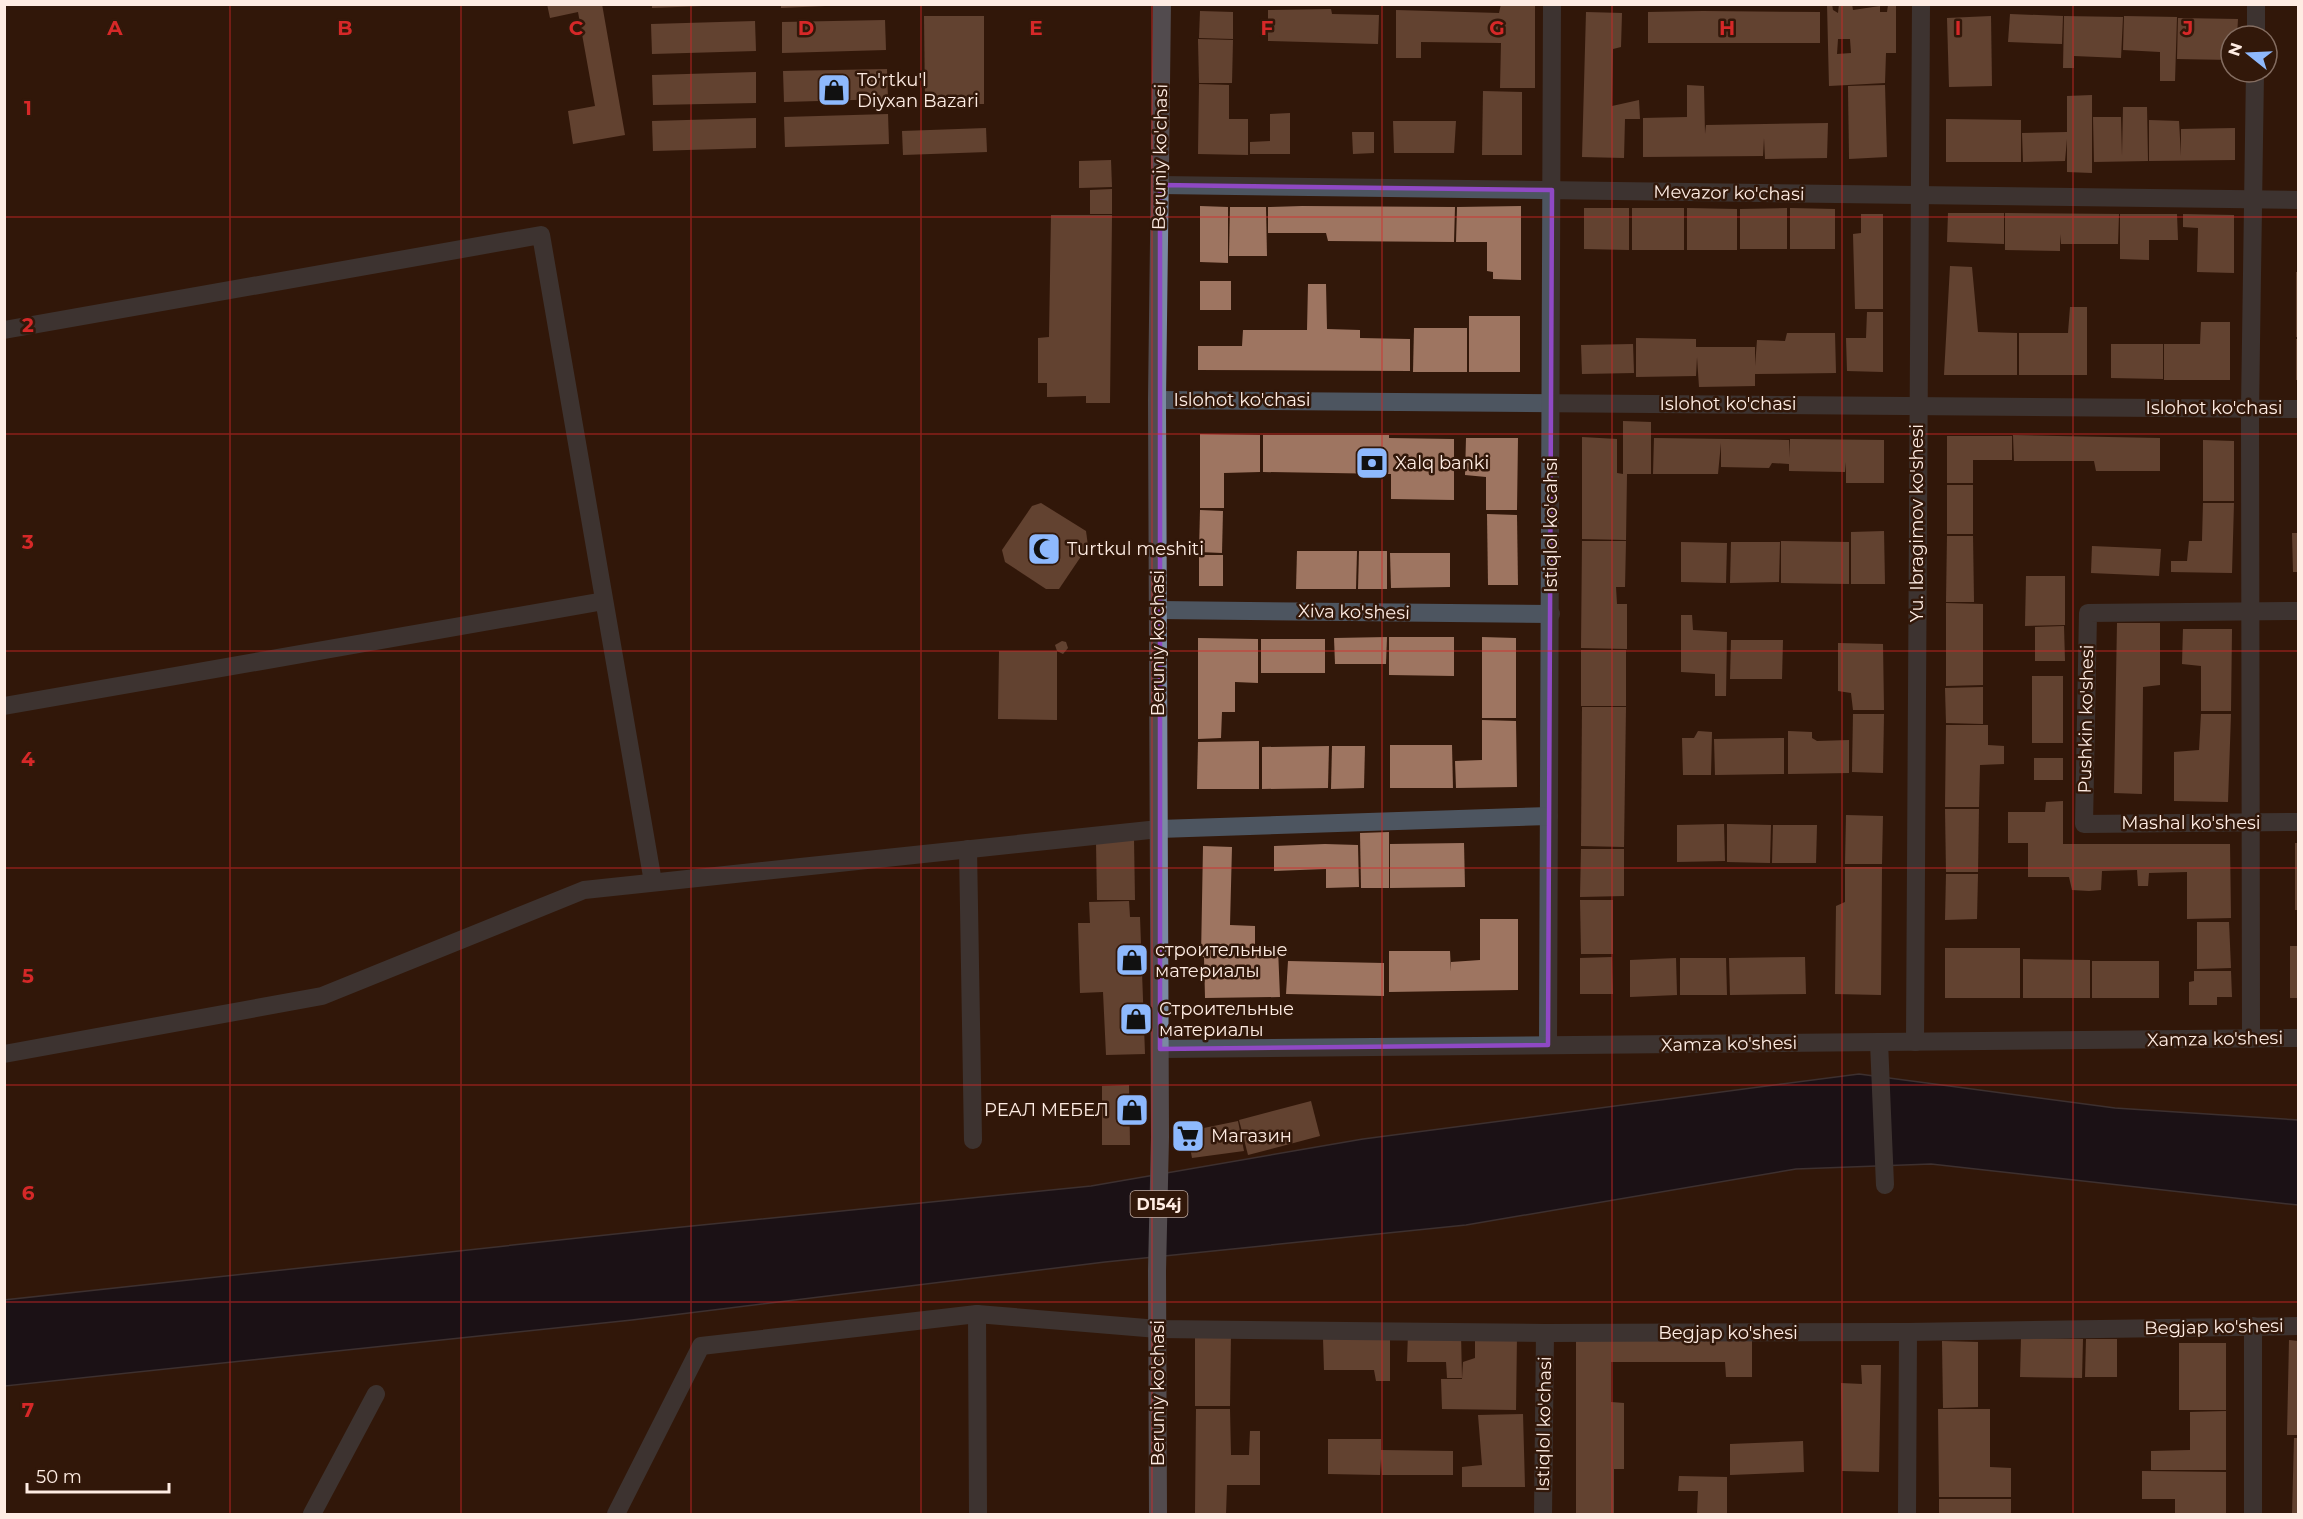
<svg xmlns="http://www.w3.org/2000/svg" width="2303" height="1519" font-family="Montserrat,sans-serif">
<rect width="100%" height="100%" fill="#32180a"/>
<path fill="#000a25" stroke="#4c4e5e" stroke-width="1.5" d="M1859,1074L2115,1108L2298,1120V1205L1931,1164L1796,1169L1466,1225L1105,1262L632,1320L5,1386L4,1300L662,1229L1091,1186L1363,1139Z"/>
<g fill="#9e7561" fill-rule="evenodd">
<path d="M547,4H602L625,135L573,144L568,111L595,106L578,12L550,18Z"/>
<path d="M652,4H701L702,6L652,8Z"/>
<path d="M781,4H825V6L781,8Z"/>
<path d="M1501,4H1535V88H1500L1501,43L1421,42V58H1396V10L1499,13Z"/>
<path d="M1827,4H1832L1833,10L1838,13L1839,4H1852L1853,10L1880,6V12H1887L1888,5H1896V53H1886L1885,83L1829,86ZM1838,39H1850L1851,53L1837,54Z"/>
<path d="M1331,9L1332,14L1379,15L1378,44L1268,41V10Z"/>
<path d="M1200,11L1233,12V39L1199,38Z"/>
<path d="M1703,11L1820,12V43H1648V12Z"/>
<path d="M1586,12L1622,13L1621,47L1613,49L1612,106L1639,100L1640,119H1625L1624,158L1582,157Z"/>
<path d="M2010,14L2063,16L2062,44L2008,42Z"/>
<path d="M924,16H984V104H925Z"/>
<path d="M1991,16L1992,86L1949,87L1947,18Z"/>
<path d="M2064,16L2123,17L2121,58L2074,56V68H2063Z"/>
<path d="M2124,16L2177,17L2175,81H2160V52L2123,50Z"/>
<path d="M2178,18L2238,19L2237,36H2231V60L2177,59Z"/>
<path d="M885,20L886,50L782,53V22Z"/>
<path d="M755,21L756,51L652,54L651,24Z"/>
<path d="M1198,39L1233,40L1232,83H1199Z"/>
<path d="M887,69L888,99L784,102L783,71Z"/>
<path d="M756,72V103L653,105L652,75Z"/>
<path d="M1199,84L1229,85V119H1248V155L1198,154Z"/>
<path d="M1687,85L1704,86L1705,134L1706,125L1828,123L1827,158L1765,159L1764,138L1763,156L1643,157V118L1687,117Z"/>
<path d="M1885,85L1887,157L1849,159L1848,86Z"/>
<path d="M1483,91L1522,92V155H1482Z"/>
<path d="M2092,95V173L2067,172V139L2065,161L2023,162L2022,133L2067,132V96Z"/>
<path d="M2123,107H2147L2148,161L2094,162L2093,117H2121L2122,156Z"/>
<path d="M1290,113V154H1250V142L1270,141V114Z"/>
<path d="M888,114L889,144L785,147L784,117Z"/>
<path d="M756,118V148L653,151L652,121Z"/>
<path d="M1946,119L2021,120V162H1946Z"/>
<path d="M2149,120L2179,121L2181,156V129L2235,128V160L2149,161Z"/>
<path d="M1393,121H1456L1454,153H1394Z"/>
<path d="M986,128L987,152L903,155L902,131Z"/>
<path d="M1352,132H1374V153L1353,154Z"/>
<path d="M1111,160L1112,187L1079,188V161Z"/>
<path d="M1112,189V214H1090V190Z"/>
<path d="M1200,206L1228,207V263L1200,262Z"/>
<path d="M1302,206L1455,207L1454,242L1328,241L1326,233H1268V207Z"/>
<path d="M1521,206V280L1493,279V272L1487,271V242H1456L1457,207Z"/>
<path d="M1230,207H1266L1267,256H1229Z"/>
<path d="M1584,208H1629V250L1584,249Z"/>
<rect x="1632" y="208" width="52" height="42"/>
<path d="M1687,208L1737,209V250H1687Z"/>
<path d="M1787,208V249H1740V209Z"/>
<path d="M1790,208L1835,209V249H1790Z"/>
<path d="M1948,213H2004V244L1947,242Z"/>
<path d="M2005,213L2119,214L2118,244H2061L2060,234V251L2005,250Z"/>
<path d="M1861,214H1883V309H1855L1853,234L1861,233Z"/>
<path d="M2120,214H2177L2178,240H2149V260L2120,259Z"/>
<path d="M2183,214L2234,215V273L2197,272L2198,228L2183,227Z"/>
<path d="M1051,215H1112L1110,403H1086V396L1047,397V383H1038V338L1049,337Z"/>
<path d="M1950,266L1972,267L1978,332L2017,333V375H1944Z"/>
<rect x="2296" y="272" width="2" height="65"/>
<rect x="1200" y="281" width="31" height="29"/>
<path d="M1308,284H1326L1327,329L1360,330V338L1410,339V371L1198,370V346H1242L1243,330H1307Z"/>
<path d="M2070,307H2087V375H2019V333H2068Z"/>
<path d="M1867,312H1883V372L1847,371L1846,338H1866Z"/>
<rect x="1469" y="316" width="51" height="56"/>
<path d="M2201,322H2230V380H2164V344H2200Z"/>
<path d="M1414,328H1467V372H1413Z"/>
<path d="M1787,333H1835L1836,373L1755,374V386L1699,387L1697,357L1696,376L1636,377V338L1696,339V347H1755V366L1757,340L1785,341Z"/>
<rect x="2296" y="339" width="2" height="41"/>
<path d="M1633,344L1634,373L1582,374L1581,345Z"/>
<path d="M2111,344H2163V379L2111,378Z"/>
<path d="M1623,421L1651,422V474H1627L1626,540L1582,539V437L1617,439V473L1623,474Z"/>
<path d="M1200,434L1260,435V472L1224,473V508H1200Z"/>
<path d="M1263,435H1389V438L1454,439V500L1391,499V474L1263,472Z"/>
<path d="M2013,435L2160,438V471H2096L2094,461H2014Z"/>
<path d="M1947,436H2012V460H1973V483H1947Z"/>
<path d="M1466,438H1518L1517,510H1486V477L1465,475Z"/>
<path d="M1654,438L1789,440V458L1790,439L1884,440V483H1846V462L1845,472L1789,471V464L1772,463L1769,468L1721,467V443L1718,474H1653Z"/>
<path d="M2203,440L2234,441V501H2203Z"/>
<rect x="1947" y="485" width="26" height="49"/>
<path d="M1041,503L1086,531L1088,546L1059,589H1046L1005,562L1002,550L1032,506Z"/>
<path d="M2203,503H2234L2232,573L2171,572V561H2187L2189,541H2202Z"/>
<path d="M1200,510L1223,511L1222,553L1199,552Z"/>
<path d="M1487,514L1517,515L1518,585H1488Z"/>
<path d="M1884,531L1885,584H1851V532Z"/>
<path d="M2292,533H2298V572H2293Z"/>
<path d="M1947,536H1973L1974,602H1946Z"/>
<path d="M1582,541H1626L1625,587H1616L1617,604H1627V649L1581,648Z"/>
<path d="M1781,541L1849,542V584L1781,583Z"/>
<path d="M1681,542L1727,543L1726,583L1681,582Z"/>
<path d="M1731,542H1780L1779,582L1730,583Z"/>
<path d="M2092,546L2161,549L2159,576L2091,573Z"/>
<path d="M1297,551H1357L1356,589H1296Z"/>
<path d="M1359,551H1387V589H1358Z"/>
<path d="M1390,553H1450V587L1391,588Z"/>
<rect x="1199" y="555" width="24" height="31"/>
<path d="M2026,576H2065V625L2025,626Z"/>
<path d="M1946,603L1983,604V685L1946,686Z"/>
<path d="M1681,615H1692L1693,630L1727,632L1726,696H1715V674L1681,672Z"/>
<path d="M2117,623H2160V685L2143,687L2142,794L2114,793Z"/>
<path d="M2064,626L2065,661H2035V627Z"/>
<path d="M2183,629H2232L2231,711H2201V666L2182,664Z"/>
<path d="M1387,637L1386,664H1335L1334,638Z"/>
<path d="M1389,637H1454V676L1389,675Z"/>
<path d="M1482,637L1516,638V718H1482Z"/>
<path d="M1198,638L1258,639V683L1235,682V712H1222L1221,738L1198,739Z"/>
<rect x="1261" y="639" width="64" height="34"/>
<path d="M1731,640H1783L1782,679H1730Z"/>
<path d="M1062,641L1066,642L1068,648L1063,654L1057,651V720L998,719L999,651H1057L1055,645Z"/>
<path d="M1838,643L1883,644L1884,710H1853L1851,693L1838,691Z"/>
<rect x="1581" y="650" width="45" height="56"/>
<rect x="2032" y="676" width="31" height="67"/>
<path d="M1983,687V724L1946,723L1945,688Z"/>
<path d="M1582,707H1626L1624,847L1581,846Z"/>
<path d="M1853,714H1884L1883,773L1852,772Z"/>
<path d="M2201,714H2231L2228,802L2174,801V752L2199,750Z"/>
<path d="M1482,720L1516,721L1517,787L1456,788L1455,761L1482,760Z"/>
<path d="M1946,725H1988V745L2004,746V764L1980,765L1979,807H1945Z"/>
<path d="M1698,731L1712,732L1711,775H1683L1682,738H1694Z"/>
<path d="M1788,731L1812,732V738L1817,741L1849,740V773L1788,774Z"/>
<path d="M1784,738V774L1715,775L1714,739Z"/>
<path d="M1259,741V789H1197L1198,742Z"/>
<path d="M1390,745H1452L1453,788H1390Z"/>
<path d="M1329,746L1328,788L1262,789V747Z"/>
<path d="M1332,746H1365L1364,788L1331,789Z"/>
<rect x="2034" y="758" width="29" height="22"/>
<path d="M2063,801V844H2230L2231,918L2187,919V872L2149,873L2148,886H2138L2137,870L2102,871L2101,890L2089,891L2072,890L2069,877H2028V843H2008V812H2045L2046,802Z"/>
<path d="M1945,809H1979L1978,872H1946Z"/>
<path d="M1846,815L1883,816L1882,864H1845Z"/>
<path d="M1724,824L1725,861L1677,862V825Z"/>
<path d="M1727,824L1771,825L1770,863L1727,862Z"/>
<path d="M1773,825H1817L1816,863H1772Z"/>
<path d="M1389,832V888H1361L1360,833Z"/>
<path d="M1134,840L1135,900H1097L1096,841Z"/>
<path d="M1464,843L1465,887L1390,888V844Z"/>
<rect x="2295" y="843" width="3" height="67"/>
<path d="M1325,844L1358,845L1359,887L1326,888V869L1274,871V846Z"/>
<path d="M1203,846L1232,847L1230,925L1255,926V947L1278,948L1280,997L1205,998L1204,957H1201Z"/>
<path d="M1581,849H1624V896L1580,897Z"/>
<path d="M1845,867H1882L1881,995L1835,994L1836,906L1845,902Z"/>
<path d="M1946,874H1978L1977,919L1945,920Z"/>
<path d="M1580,900H1613V954H1581Z"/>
<path d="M1129,901L1130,917H1140L1145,1054L1106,1055L1103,992L1080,993L1078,923H1090L1089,902Z"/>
<path d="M1480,919H1518V990L1389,992V951H1450L1451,972V962L1480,960Z"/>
<path d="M2197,922H2229L2231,968L2197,969Z"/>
<rect x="2290" y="946" width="8" height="52"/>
<rect x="1945" y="948" width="75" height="50"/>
<path d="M1612,957L1613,994H1580V958Z"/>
<path d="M1805,957L1806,994L1730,995L1729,958Z"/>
<path d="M1676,958L1677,995L1630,997V960Z"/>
<path d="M1680,958H1726L1727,995H1680Z"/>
<path d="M2023,959L2090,960V998H2023Z"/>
<path d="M1288,961L1384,963V996L1286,994Z"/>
<rect x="2092" y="961" width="67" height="37"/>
<path d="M2194,971H2231L2232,997H2217V1005H2189V982L2194,981Z"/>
<path d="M1129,1085L1130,1145H1102V1086Z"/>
<path d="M1311,1101L1320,1136L1248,1155L1239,1120Z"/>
<path d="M1238,1121L1244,1151L1192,1158L1189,1142L1194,1130Z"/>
<path d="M1195,1333L1231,1334L1230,1406H1195Z"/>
<path d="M1408,1333L1461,1334L1462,1378H1447L1446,1362H1407Z"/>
<path d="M1517,1334L1516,1410L1442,1409L1441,1379H1462L1463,1362L1475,1358V1335Z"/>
<path d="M1752,1335V1377H1726L1725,1362H1611V1402L1624,1403V1469H1614V1514H1576V1336Z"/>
<path d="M1390,1337V1381H1376L1374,1370H1324L1323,1338Z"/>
<path d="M2021,1338L2083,1339L2082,1378L2020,1377Z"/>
<path d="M2086,1339H2117V1377H2085Z"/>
<path d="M2289,1340L2298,1341V1435H2287Z"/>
<path d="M1942,1341L1978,1342V1407L1943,1408Z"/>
<rect x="2179" y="1343" width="47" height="67"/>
<path d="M1861,1365H1881L1879,1472L1842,1471L1841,1383L1862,1384Z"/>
<path d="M1196,1409H1230L1231,1455H1249L1250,1431H1260V1485H1227L1226,1514H1195Z"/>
<path d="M1938,1409H1990V1467L2011,1468V1497H1939Z"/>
<path d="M2226,1411V1470H2151V1451L2190,1450V1412Z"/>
<path d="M1523,1414L1525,1487H1462V1467L1482,1465L1478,1415Z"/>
<path d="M2294,1438H2298V1514H2292Z"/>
<path d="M1328,1439H1381V1450L1453,1451V1475H1382L1381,1459L1380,1475L1328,1474Z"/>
<path d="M1803,1441L1804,1472L1730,1475V1444Z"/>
<path d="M2142,1471L2226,1472V1514H2175V1499H2142Z"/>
<path d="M1679,1476L1727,1477V1514H1697L1698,1491H1678Z"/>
<rect x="1939" y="1499" width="72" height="15"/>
</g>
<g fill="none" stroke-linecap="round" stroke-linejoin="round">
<g stroke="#4d5560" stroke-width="18">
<path d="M2256,36V4"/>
<path d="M1160,185L2298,200"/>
<path d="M4,330L541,235L653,882"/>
<path d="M1157,400L2298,409"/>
<path d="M1158,610L1551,614"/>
<path d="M2298,611L2088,613L2084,824L2298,822"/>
<path d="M4,706L604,601"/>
<path d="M968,849L973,1140"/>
<path d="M2251,1039L2250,409L2255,72"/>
<path d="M1879,1042L1885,1185"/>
<path d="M1915,1042L1921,4"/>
<path d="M1548,1045L1552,4"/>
<path d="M1160,1049L2298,1038"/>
<path d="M4,1054L322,996L584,890L1159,829L1549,816"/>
<path d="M977,1314L978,1514"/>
<path d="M2253,1326V1514"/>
<path d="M312,1514L376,1394"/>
<path d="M616,1514L701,1346L977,1314L1158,1329L1545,1333L1908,1332L2298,1326"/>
<path d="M1543,1514L1545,1333"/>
<path d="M1907,1514L1908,1332"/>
</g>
<path stroke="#7a8aa2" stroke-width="18" d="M1158,1514L1157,1271L1160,1137L1157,400L1162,4"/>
</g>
<path d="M0 0H2303V1519H0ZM1160,185L1552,190L1548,1045L1160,1049Z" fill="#32180a" fill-opacity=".55" fill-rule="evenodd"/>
<path fill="none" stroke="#8f49c4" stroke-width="4.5" stroke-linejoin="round" d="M1160,185L1552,190L1548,1045L1160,1049Z"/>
<path fill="none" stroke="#d62828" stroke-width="1.5" stroke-opacity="0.55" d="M230,4V1514M461,4V1514M691,4V1514M921,4V1514M1152,4V1514M1382,4V1514M1612,4V1514M1842,4V1514M2073,4V1514M4,217H2298M4,434H2298M4,651H2298M4,868H2298M4,1085H2298M4,1302H2298"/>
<defs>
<g id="shop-square" transform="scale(1.725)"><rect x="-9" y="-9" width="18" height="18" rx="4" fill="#8eb9fd" stroke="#32180a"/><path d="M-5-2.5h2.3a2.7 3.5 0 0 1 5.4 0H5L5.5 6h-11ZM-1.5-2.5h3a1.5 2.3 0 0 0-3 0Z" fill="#111"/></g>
<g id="bank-square" transform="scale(1.725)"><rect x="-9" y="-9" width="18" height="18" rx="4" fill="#8eb9fd" stroke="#32180a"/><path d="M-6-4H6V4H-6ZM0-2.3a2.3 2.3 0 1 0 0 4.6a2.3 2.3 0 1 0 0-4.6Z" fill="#111"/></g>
<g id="mosque-square" transform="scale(1.725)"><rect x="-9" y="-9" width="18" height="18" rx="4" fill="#8eb9fd" stroke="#32180a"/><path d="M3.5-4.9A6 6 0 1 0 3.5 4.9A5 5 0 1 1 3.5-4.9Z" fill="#111"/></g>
<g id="supermarket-square" transform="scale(1.725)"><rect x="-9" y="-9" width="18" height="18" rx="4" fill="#8eb9fd" stroke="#32180a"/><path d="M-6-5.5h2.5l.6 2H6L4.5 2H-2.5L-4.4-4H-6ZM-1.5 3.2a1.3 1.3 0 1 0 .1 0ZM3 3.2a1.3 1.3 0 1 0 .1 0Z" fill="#111"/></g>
</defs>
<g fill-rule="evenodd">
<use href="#shop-square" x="834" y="90"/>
<use href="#bank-square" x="1372" y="463"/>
<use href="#mosque-square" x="1044" y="549"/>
<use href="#shop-square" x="1132" y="960"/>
<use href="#shop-square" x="1136" y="1019"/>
<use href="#shop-square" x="1132" y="1110"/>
<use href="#supermarket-square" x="1188" y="1136"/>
</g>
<g text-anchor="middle" stroke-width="5" stroke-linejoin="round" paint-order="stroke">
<rect fill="#32180a" stroke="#c1aca2" stroke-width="1.5" x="1130.5" y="1191" width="57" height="26" rx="4.5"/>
<g font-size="16" font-weight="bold" fill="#feece3">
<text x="1159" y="1210">D154j</text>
</g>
<g font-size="18" fill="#feece3" stroke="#32180a" text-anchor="start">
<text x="857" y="86">To'rtku'l<tspan x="857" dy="21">Diyxan Bazari</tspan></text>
<text x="1395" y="469">Xalq banki</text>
<text x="1067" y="555">Turtkul meshiti</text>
<text x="1155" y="956">строительные<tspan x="1155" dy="21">материалы</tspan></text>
<text x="1159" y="1015">Строительные<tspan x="1159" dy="21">материалы</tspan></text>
<text x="1109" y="1116" text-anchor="end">РЕАЛ МЕБЕЛ</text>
<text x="1211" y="1142">Магазин</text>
</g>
<g font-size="18" fill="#feece3" stroke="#32180a">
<text transform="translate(1160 157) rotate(-89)" y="6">Beruniy ko'chasi</text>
<text transform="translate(1729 193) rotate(1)" y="6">Mevazor ko'chasi</text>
<text x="1242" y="406">Islohot ko'chasi</text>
<text x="1728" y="410">Islohot ko'chasi</text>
<text x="2214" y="414">Islohot ko'chasi</text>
<text transform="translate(1917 523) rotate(-90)" y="6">Yu. Ibragimov ko'shesi</text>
<text transform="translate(1551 525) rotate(-90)" y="6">Istiqlol ko'cahsi</text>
<text transform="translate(1354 612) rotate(1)" y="6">Xiva ko'shesi</text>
<text transform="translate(1158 643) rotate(-90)" y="6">Beruniy ko'chasi</text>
<text transform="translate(2086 719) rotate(-89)" y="6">Pushkin ko'shesi</text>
<text x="2191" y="829">Mashal ko'shesi</text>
<text transform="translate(2215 1039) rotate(-1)" y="6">Xamza ko'shesi</text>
<text transform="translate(1729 1044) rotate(-1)" y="6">Xamza ko'shesi</text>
<text transform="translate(2214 1327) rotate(-1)" y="6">Begjap ko'shesi</text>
<text x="1728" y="1339">Begjap ko'shesi</text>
<text transform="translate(1158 1393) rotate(-90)" y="6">Beruniy ko'chasi</text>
<text transform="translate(1544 1424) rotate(-89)" y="6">Istiqlol ko'chasi</text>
</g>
</g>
<g font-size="20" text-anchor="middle" font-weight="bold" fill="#d62828" stroke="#32180a" stroke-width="5" stroke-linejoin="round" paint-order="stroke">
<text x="115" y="35">A</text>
<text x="345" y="35">B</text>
<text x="576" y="35">C</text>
<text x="806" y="35">D</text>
<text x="1036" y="35">E</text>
<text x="1267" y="35">F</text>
<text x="1497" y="35">G</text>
<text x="1727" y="35">H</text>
<text x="1958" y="35">I</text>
<text x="2188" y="35">J</text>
<text x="28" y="115">1</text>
<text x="28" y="332">2</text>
<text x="28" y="549">3</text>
<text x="28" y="766">4</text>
<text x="28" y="983">5</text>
<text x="28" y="1200">6</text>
<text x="28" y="1417">7</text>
</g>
<rect width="2303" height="1519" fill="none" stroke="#feece3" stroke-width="12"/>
<g transform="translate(2249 54) rotate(288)"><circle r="28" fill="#32180a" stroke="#846d61" stroke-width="1.5"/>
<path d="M0-4.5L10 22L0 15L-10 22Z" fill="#8eb9fd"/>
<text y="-9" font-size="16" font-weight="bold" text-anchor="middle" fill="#feece3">N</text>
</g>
<path d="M27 1483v9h142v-9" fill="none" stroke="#feece3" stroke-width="3"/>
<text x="36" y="1483" font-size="18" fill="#feece3" stroke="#32180a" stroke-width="4.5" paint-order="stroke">50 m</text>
</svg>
